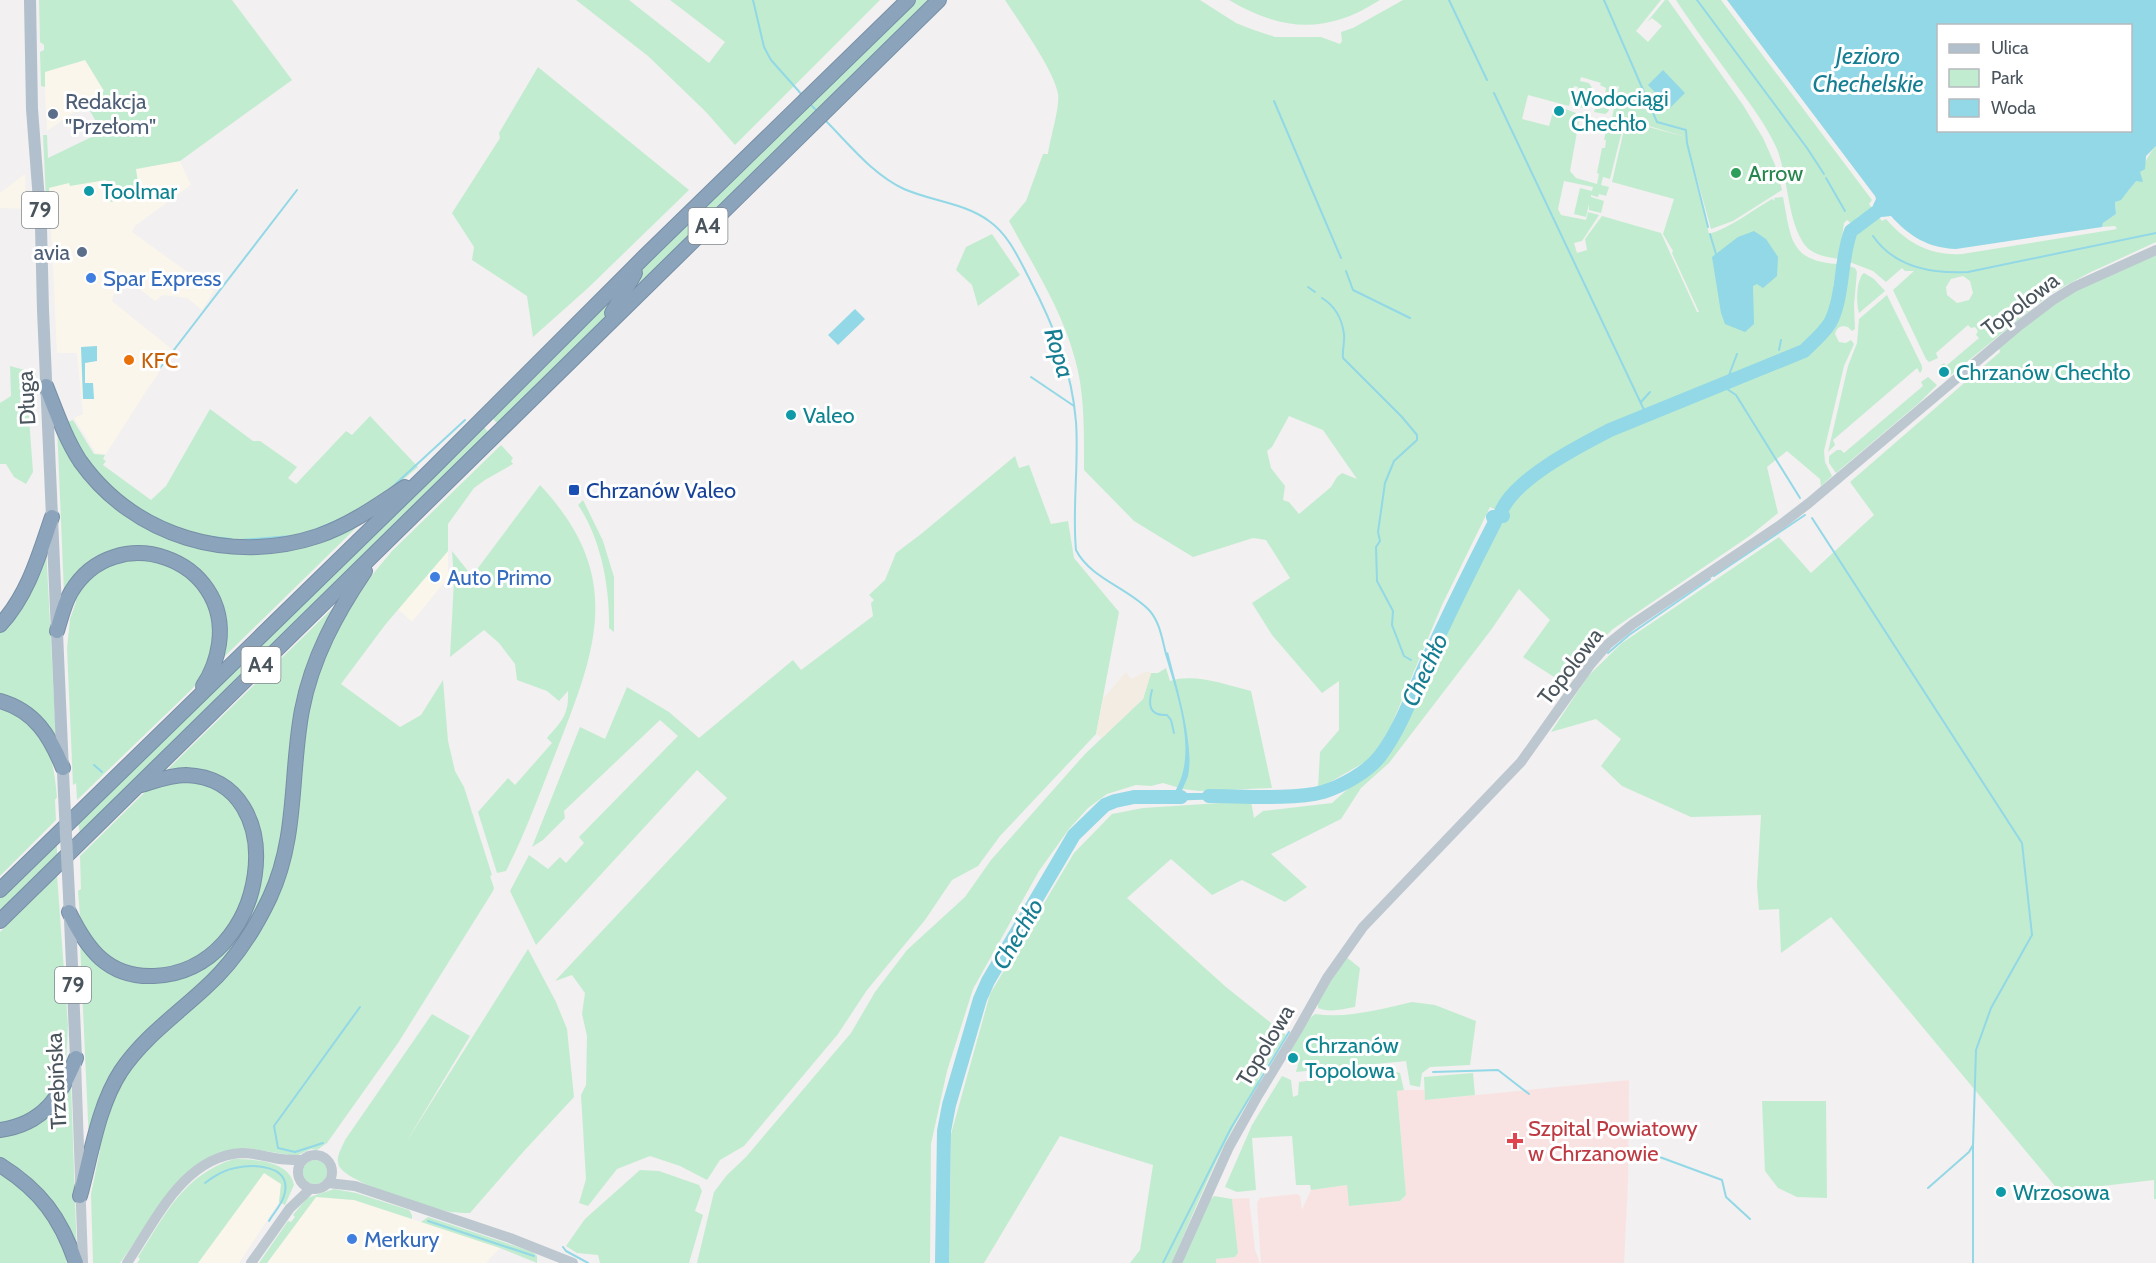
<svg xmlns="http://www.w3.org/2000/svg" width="2156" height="1263" font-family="Cabin,sans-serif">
<rect width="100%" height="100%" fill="#f2f0f0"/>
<g fill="#fbf6eb">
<path d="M86,60L104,91L47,131L44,72Z"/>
<path d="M180,161L191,185L135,226L132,232L214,291L202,310L187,298L163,295L155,301L120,274L112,301L174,351L147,390L106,454L96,453L74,418L83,414L77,353H57L49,186Z"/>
<path d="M25,174L26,209L0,208V193Z"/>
<path d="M448,551V578L412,622L398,609Z"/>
<path d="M264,1173L281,1184L279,1202L239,1263H198Z"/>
<path d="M316,1197L354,1200L500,1248L486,1263H267Z"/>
</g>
<g fill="#f9e3e2">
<path d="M1629,1080L1628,1182L1624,1263H1261L1257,1203L1260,1198L1297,1194L1300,1196L1302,1210L1311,1190L1347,1185L1350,1206L1400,1201L1403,1199L1406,1195L1397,1090H1424L1426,1100Z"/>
<path d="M1249,1198L1255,1250L1260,1263H1216V1259L1235,1257L1238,1253L1232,1199Z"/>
</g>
<g fill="#c2ecd0" fill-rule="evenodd">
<path d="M39,0H232L292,80L180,161L136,169L140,196L110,202L106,180L70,186L69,183L49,188L50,219L47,221L43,135H47L48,158L102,132L86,104L104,91L85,60L45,72V87L41,86L40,52L44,50V45L40,42Z"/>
<path d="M576,0H629L709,63L725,42L670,0H880L735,145L706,112L648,56Z"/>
<path d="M913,0H933L499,425L491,417Z"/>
<path d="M1005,0H1200L1236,23L1251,29L1275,37H1321L1340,44L1342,41L1341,32L1353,28L1403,0H1661L1636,31L1648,42L1662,26L1652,18L1647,22L1665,0H1668L1743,105L1763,138L1776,167L1782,190L1733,221L1711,229L1686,139L1709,234C1732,227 1751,211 1772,199L1775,201L1774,198L1783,197C1791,237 1789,261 1837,264L1833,287L1836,288C1833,315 1823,336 1799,351L1586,439L1515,486L1498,511L1490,507L1442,605L1391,726L1372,758L1318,789L1320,752L1339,730V681L1322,693L1272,635L1252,603L1290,578L1266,540L1253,538L1193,557L1134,521L1084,470C1084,433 1085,394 1075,359C1062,310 1033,265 1009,221L1026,201L1043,154H1048C1050,139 1060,107 1058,94C1055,72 1018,20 1005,0ZM1581,77L1601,83L1600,85L1606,88L1603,108L1596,107L1594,112L1605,114L1608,112L1617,86H1619L1612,118L1624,121L1625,119L1686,137L1626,121L1612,182L1674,199L1663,234L1673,251L1672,253L1699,312H1697L1661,233L1602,216L1585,239L1587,250L1577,253L1574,243L1582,241L1599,215L1588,212L1586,220L1561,215L1558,209L1564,181L1593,187L1592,191L1580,188L1574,214L1586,217L1589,204V210L1601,213L1604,201L1591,197V195L1598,197L1599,194L1606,196L1609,187L1601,185L1603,177L1610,179L1623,127L1608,122L1604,140H1606L1605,148H1602L1597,173L1599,174L1597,184L1576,178L1570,171L1579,121L1576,113L1563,108L1561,113L1555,112L1554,109L1549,126L1522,119L1528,95L1569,106L1574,86L1578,87L1577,93L1579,94L1576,106L1586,109L1592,88L1589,83L1580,81ZM1289,416L1323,430L1357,479L1342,473L1337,477L1331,487L1299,514L1289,502L1283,500L1285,486L1271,468L1267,451L1272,447Z"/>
<path d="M1229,0H1380C1327,34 1283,32 1229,0Z"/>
<path d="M1676,0H1721L1872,200L1869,204L1873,210L1869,214L1859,216L1852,224L1847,220L1844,223L1839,259C1823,256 1809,255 1801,239C1787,213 1788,177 1777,149C1767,126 1750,104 1735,83C1715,55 1694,28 1676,0Z"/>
<path d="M538,67L689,190L588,288L533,337L527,296L472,260L474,247L452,213L500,138L499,133Z"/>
<path d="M2156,146V242L2089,273L2050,294L1946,379L1939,373L1938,368L1944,363L1946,366L1979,338L1976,335L1978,331L1975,327L1971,328L1968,325L1936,353L1938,358L1929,362L1926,359L1893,290L1914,271H1905L1902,268L1886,282L1873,271L1847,261L1852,240L1877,215L1882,221L1886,219C1907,243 1930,256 1962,254L2117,229L2115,226L2102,227L2103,223L2116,214L2115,202C2136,192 2141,162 2156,146ZM1963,276L1970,281L1973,293L1969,300L1957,303L1947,295L1946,287L1951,279Z"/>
<path d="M992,234L1020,275L978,306L972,285L956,270L966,247Z"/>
<path d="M2156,253V1199H2154V1180L2059,1191L1831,917L1781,953L1779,909L1759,910L1757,885L1761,815L1691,817L1622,786L1601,766L1621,739L1596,719L1551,732L1588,676L1622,643L1779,537L1811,573L1874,515L1850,482L2000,352L1999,348L2022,328L2075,290Z"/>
<path d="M1849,266L1855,268L1857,272L1854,305L1855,329L1852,331L1848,327C1841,325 1837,327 1835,334L1839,342L1846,343L1851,340L1854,344L1844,366L1824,451L1825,462L1832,476L1821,486L1820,479L1787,451L1767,467L1778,513L1751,535L1613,629L1594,647L1565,684L1523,657L1550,620L1519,589L1491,630L1389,763L1361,788L1341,819L1271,854L1307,887L1285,902L1242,880L1212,895L1171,859L1127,898L1226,987L1286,1035L1258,1080L1261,1082C1225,1133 1197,1205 1172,1263H1130L1140,1250L1153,1165L1060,1136L984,1263H949L951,1134L990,994L1074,853L1112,814L1143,808L1251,801L1254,818L1263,811L1332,803L1386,755L1399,730L1451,616L1486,546L1509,501L1518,490L1595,441L1800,355C1826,336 1836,322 1841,290L1846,288Z"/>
<path d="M1864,273L1874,279L1885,291L1859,313C1856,304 1856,279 1864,273Z"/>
<path d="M1887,295L1922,366V370L1920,373L1917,368L1833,440L1835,445L1828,452L1848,366L1857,343L1859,319Z"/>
<path d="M10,366L36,373L37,394L28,404L33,472L26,484L14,477L6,464H0V403L11,396Z"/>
<path d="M1928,377L1937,385L1919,403L1836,473L1829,463V456L1837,450H1841L1844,453L1923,386L1921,382Z"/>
<path d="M210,409L253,441H260L297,467L288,478L296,484L346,431L352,435L370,416L418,467L379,500L353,516L299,537L231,542L171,529L120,499L83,457L67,422L73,420L94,454L105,455L103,459L106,461L103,465L151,500L166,486Z"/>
<path d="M57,425L111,501L238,551L362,522L223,658C225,644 227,630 225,616C213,536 100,524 64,594Z"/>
<path d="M482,425L490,434L80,834L78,822Z"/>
<path d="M501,445L513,458L511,461L513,464L485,480L474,488L448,524V551L385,625L341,684L400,727L421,715L443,680L448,741L455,771L464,787L492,875L490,876L494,888L493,891L398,1043L327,1143L317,1150L311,1149L296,1156L247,1148L219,1153L160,1206L120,1263H93L91,1194L100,1150L97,1149L103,1124L122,1076L267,913L305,722L320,664L353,598L392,551Z"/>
<path d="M1015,456L1019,468L1029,465L1051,524L1068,521L1074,558L1119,612L1096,734L1000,836L978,866L952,880L925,920L867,990L838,1034L744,1146L720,1160L707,1180L680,1166L650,1156L617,1169L588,1206L579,1203L586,1179L581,1095L586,1085L587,1036L582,1014L585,993L572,975L555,981L727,798L697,770L536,945L510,891L529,855L548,869L560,857L566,863L584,843L579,837L678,736L660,720L564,811L565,818L543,840L532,847L580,727L605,739L627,687L669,712L699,738L793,660L801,670L873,616L871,603L874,600L869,595L885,580L896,553L921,534Z"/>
<path d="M540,485C625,576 597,648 556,752C540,792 526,832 506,871L497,873L478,812L508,778L515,785L552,743L547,738C562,721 569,715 568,691L559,701L547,691L517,680L515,664L499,643L484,630L450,657L454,580L452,551L472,576Z"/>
<path d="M583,500L603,541L614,577V632L609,628C610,588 601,538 578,505Z"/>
<path d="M46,546L56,739C39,715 28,704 0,695V632Z"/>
<path d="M149,559C159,562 171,565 179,570C212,591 226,643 203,676C200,681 195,686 191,690L77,800L76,783L73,785L67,648L70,619L76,602L74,598L91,576L119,560Z"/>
<path d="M343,598L326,627L274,878L237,948L148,1034L89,1143L80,942L149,982L180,976L206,963L259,874L237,795L162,775Z"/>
<path d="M1166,668L1170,681C1195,673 1226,685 1251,691L1272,788L1199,791L1183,789L1163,783L1151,786L1136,785L1107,794L1088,808L1069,829L1039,871L973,989L947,1071L931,1144L930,1263H697L714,1192L727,1175L746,1157L851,1033L875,992L907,950L965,897L991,860L1085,754L1143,699L1151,673H1158Z"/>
<path d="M0,705C11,712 24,717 33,725C51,739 55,776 57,797L55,800L56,820L0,876Z"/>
<path d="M176,780L211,785L233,801L249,834L250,887L229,930L190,963L146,973L107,959L86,931L80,916L78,891L81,889L80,856L143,794L149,789Z"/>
<path d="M57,842V858L0,915V898Z"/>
<path d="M57,875L68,1025L66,1065L61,1082L33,1115L0,1126V932Z"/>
<path d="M528,949L556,1002L567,1029L574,1097L524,1151L470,1213C461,1213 451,1213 442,1210C422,1205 348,1183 339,1166C335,1157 342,1148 345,1140L432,1014L470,1036L405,1144Z"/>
<path d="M1345,956L1360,968L1355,1007C1343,1009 1329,1013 1318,1008V1003Z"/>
<path d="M1412,1002L1435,1005L1476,1021L1470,1065L1430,1067L1422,1073L1420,1087L1410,1085L1406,1061L1296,1072L1300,1057L1290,1051L1310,1018L1315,1014C1347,1019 1381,1009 1412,1002Z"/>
<path d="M1388,1070L1400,1073L1404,1090L1397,1091L1406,1195L1400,1201L1349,1206L1347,1185L1311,1190L1310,1185H1296L1292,1136L1252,1138L1256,1190L1237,1192L1225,1187L1252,1125L1282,1076L1291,1080L1293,1097L1298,1095L1299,1082Z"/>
<path d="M1473,1073L1475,1095L1425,1100L1424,1077Z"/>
<path d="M71,1083L77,1257L71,1237L0,1160V1133L11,1132Z"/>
<path d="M1762,1101H1826L1827,1198L1797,1197L1778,1188L1765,1171Z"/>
<path d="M234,1159C254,1159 290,1161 294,1185L285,1205L279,1202L281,1184L264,1173L198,1263H137L140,1259L138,1257C165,1215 183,1175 234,1159Z"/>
<circle cx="315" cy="1172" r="12"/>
<path d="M0,1170L44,1207L68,1253L65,1254L67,1263H0Z"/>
<path d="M640,1170L659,1171L699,1185L702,1191L695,1211L703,1215L689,1263H600L598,1255L577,1253L566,1246L585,1219Z"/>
<path d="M334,1189L356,1193L409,1210L412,1215V1219L354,1200L316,1197L267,1263H259L288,1221L291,1222L295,1217L293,1215L307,1198Z"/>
<path d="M1214,1196L1232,1199L1238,1253L1235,1257L1216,1259V1263H1182L1210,1200Z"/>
<path d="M428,1217L533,1252L537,1256V1263L500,1248L421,1222Z"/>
</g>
<path fill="#f2ece2" d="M1147,671L1151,673L1143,699L1102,738L1096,734L1103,699L1126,672L1131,679Z"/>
<g fill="#92d8e6" fill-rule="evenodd">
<path d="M1727,0H2156V146L2146,156L2145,169L2140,172L2143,182L2136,181L2121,200L2115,202L2116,214L2103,223L2102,227L1956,249C1928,248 1909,236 1891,216L1882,217L1873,205L1876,199L1875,196ZM1938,26H2130V130H1938Z"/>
<path d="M1663,70L1685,93L1670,108L1648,85Z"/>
<path d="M1754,231L1766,239L1778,257L1777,276L1763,288L1757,284L1753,286L1754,324L1745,332L1725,324L1721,313L1712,257L1738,237Z"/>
<path d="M855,309L865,319L838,345L828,335Z"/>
<path d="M97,346V361L85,363V383H93L94,399H83L81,347Z"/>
<path d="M1168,652C1176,684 1195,745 1188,776C1186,782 1183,787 1181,793H1226L1225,799L1164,801V794L1174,793C1199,754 1177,695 1165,654Z"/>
</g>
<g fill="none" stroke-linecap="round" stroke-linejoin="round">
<g stroke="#92d8e6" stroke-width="2">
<path d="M753,0L764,47L771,60L803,96"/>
<path d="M1449,0L1487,80"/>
<path d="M1604,0L1657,122L1686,130L1687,143L1708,227"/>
<path d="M1697,0L1807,148L1824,174"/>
<path d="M1494,93L1646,414"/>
<path d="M1274,101L1341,258"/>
<path d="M809,103L817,111"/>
<path d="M825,120C849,144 872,174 904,189C931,201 965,203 989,221C1009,235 1019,259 1030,280C1054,326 1072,371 1076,422C1079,465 1072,508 1076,550C1090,578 1128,588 1149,610C1160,622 1162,639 1166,654"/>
<path d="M1826,178L1845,211"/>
<path d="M1710,234L1716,254"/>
<path d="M1873,236C1895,268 1932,274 1968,272L2156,233"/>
<path d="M1346,271L1353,290L1410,318"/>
<path d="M1308,287L1315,292"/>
<path d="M1322,298C1335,306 1342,319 1344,334C1345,342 1342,350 1343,358L1402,417L1417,435V440L1394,461L1385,483L1378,532L1380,541L1376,547L1377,581L1393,611L1392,625L1404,656L1411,660"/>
<path d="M1779,350L1781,340"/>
<path d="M1778,361L1779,355"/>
<path d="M160,368L297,190"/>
<path d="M1031,377L1074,406"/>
<path d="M1726,383L1737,354"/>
<path d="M1721,385L1736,395L1800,498"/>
<path d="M1641,402L1650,392"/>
<path d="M389,490L465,420"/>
<path d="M1812,518L2022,843L2032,935L1991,1008L1976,1050L1973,1145L1969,1152L1928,1188"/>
<path d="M315,530L343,518"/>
<path d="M213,537L231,539"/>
<path d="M241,540L292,536"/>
<path d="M1714,576L1805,515"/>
<path d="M1608,653L1629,635L1710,579"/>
<path d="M1415,680L1417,683"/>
<path d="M1152,690C1148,705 1149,716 1167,715L1171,720L1174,733"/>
<path d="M94,765L102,772"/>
<path d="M1433,1072L1498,1070L1529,1094"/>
<path d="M323,1143L295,1152L278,1148L274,1126L360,1007"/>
<path d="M1638,1149L1722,1180L1726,1197L1750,1219"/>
<path d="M205,1183C214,1176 224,1170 235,1168C254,1164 290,1165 285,1192C283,1204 274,1212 269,1221"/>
<path d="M428,1221L534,1256"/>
<path d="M563,1247L566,1251L588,1263"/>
<path d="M1163,1263L1231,1128L1289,1032"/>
<path d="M1973,1263V1146"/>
</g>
<g stroke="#92d8e6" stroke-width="14">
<path d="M1209,796C1241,796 1293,800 1323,792C1342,786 1368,772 1380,756C1402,727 1414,690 1429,657C1450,611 1472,567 1495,522L1493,517L1503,516L1501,512C1514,479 1579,446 1610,430L1804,351C1813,342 1823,334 1830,323C1844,297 1840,259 1851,231L1891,201"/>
<path d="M942,1263L944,1131L949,1105L980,999L988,981L1074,835L1105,805L1115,801L1134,797H1181"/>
</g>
<g stroke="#768fa7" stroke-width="16">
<g id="highway">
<path d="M612,313L635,273"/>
<path d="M46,386C56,411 65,438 80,461C134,537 231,565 318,536C350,525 378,505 405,487"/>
<path d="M0,625C28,595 39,555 52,517"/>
<path d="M57,631C61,618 64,604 71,592C115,518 231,558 219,644C217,658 211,674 203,686"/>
<path d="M0,701C35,711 50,736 63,768"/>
<path d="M0,890L430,471L644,257L908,0"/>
<path d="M69,912C87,949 108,978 154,976C271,971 295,779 186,775C170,775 155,781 141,785"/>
<path d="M0,921L939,0"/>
<path d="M0,1130C44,1124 61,1096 76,1058"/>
<path d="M0,1165C40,1190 61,1218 76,1263"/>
<path d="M80,1196C91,1156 98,1106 121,1071C143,1038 176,1015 205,988C233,963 254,931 270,897C298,837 290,773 302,710C312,658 336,614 365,571"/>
</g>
</g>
<g stroke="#bdc7d0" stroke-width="10">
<path d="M76,1062L83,1263"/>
<circle cx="315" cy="1172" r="17"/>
<path d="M328,1183L355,1186L510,1238L573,1263"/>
<path d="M127,1263C156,1220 184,1156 242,1153C254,1153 263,1156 274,1158C283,1160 293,1160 302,1160"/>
<path d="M251,1263L290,1208L310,1189"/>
<path d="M1177,1263L1229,1147L1257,1097L1297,1031L1327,978L1363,927L1521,762L1590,665L1608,644L1633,624L1779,526L1809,503L2020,325L2053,300L2074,287L2156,250"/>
</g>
<g stroke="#b1c0cc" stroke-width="12">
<path d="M30,0L32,109L41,227L43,310L64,794"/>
<path d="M69,896L76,1058"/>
</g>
<use href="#highway" stroke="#8ba4bb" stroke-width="14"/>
<path stroke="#b1c0cc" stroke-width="12" d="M64,794L69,896"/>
</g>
<g fill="#0f9aa8" stroke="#fff" stroke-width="2">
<circle cx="1559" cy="111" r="6"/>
<circle cx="89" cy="191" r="6"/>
<circle cx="1944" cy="372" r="6"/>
<circle cx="791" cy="415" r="6"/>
<circle cx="1293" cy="1058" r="6"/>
<circle cx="2001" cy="1192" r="6"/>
</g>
<g fill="#5c6f8a" stroke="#fff" stroke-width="2">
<circle cx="53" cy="114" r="6"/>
<circle cx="82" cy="252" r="6"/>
</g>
<circle fill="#2e9e5b" stroke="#fff" stroke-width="2" cx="1736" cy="173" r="6"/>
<g fill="#3f7fe0" stroke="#fff" stroke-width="2">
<circle cx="91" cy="278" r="6"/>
<circle cx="435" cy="577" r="6"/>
<circle cx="352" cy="1239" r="6"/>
</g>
<circle fill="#e8710a" stroke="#fff" stroke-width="2" cx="129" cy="360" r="6"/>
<rect fill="#1a4fb4" stroke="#fff" stroke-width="2" x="568" y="484" width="12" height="12" rx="3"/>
<path fill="#e0444e" stroke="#fff" stroke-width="2" d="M1512 1132h6v6h6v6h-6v6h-6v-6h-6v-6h6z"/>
<g text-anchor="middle" stroke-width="6" stroke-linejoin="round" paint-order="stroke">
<g fill="#fff" stroke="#80878d" stroke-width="1.5">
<rect x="22" y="192" width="36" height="36" rx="4.5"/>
<rect x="688.5" y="208" width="39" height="36" rx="4.5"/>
<rect x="241.5" y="647" width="39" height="36" rx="4.5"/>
<rect x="55" y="967" width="36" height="36" rx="4.5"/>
</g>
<g font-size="21" font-weight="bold" fill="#49545c">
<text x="40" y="217">79</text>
<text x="708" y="233">A4</text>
<text x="261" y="672">A4</text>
<text x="73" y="992">79</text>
</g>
<g font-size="22" fill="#0d838f" stroke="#fff" text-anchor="start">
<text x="1571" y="106">Wodociągi<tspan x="1571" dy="25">Chechło</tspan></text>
<text x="101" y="199">Toolmar</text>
<text x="1956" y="380">Chrzanów Chechło</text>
<text x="803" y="423">Valeo</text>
<text x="1305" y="1053">Chrzanów<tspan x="1305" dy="25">Topolowa</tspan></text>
<text x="2013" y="1200">Wrzosowa</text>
</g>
<g font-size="22" fill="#4e5e75" stroke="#fff" text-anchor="start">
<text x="65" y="109">Redakcja<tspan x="65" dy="25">"Przełom"</tspan></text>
<text x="70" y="260" text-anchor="end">avia</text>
</g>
<g font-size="22" fill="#27864d" stroke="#fff" text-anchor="start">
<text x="1748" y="181">Arrow</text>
</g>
<g font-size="22" fill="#366cbe" stroke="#fff" text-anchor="start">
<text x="103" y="286">Spar Express</text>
<text x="447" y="585">Auto Primo</text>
<text x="364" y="1247">Merkury</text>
</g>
<g font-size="22" fill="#49545c" stroke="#fff">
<text transform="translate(2020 304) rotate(-37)" y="8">Topolowa</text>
<text transform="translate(26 398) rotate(-93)" y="8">Długa</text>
<text transform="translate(1570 666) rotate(-52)" y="8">Topolowa</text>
<text transform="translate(1265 1045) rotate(-59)" y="8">Topolowa</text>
<text transform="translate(56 1081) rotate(-93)" y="8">Trzebińska</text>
</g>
<g font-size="22" fill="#c56008" stroke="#fff" text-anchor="start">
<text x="141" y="368">KFC</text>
</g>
<g font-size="22" fill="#164399" stroke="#fff" text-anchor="start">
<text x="586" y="498">Chrzanów Valeo</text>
</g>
<g font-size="22" fill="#be3a42" stroke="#fff" text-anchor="start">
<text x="1528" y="1136">Szpital Powiatowy<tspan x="1528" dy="25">w Chrzanowie</tspan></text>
</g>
<g font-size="24" font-style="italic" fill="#167e93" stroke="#fff">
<text x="1868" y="64">Jezioro<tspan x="1868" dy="28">Chechelskie</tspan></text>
<text transform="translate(1059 353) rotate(73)" y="8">Ropa</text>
<text transform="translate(1425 670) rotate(-65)" y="8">Chechło</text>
<text transform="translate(1018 934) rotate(-60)" y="8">Chechło</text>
</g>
</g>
<rect x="1937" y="24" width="195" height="108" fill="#ffffff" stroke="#b6bbbe" stroke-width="1.5"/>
<rect x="1949" y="44" width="30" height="9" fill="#b1c0cc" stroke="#b6bbbe" stroke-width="1.5"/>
<text x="1991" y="54" font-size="18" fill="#49545c">Ulica</text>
<rect x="1949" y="69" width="30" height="18" fill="#c2ecd0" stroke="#b6bbbe" stroke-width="1.5"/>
<text x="1991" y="84" font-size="18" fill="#49545c">Park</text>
<rect x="1949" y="99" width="30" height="18" fill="#92d8e6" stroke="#b6bbbe" stroke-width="1.5"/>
<text x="1991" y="114" font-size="18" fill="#49545c">Woda</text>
</svg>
